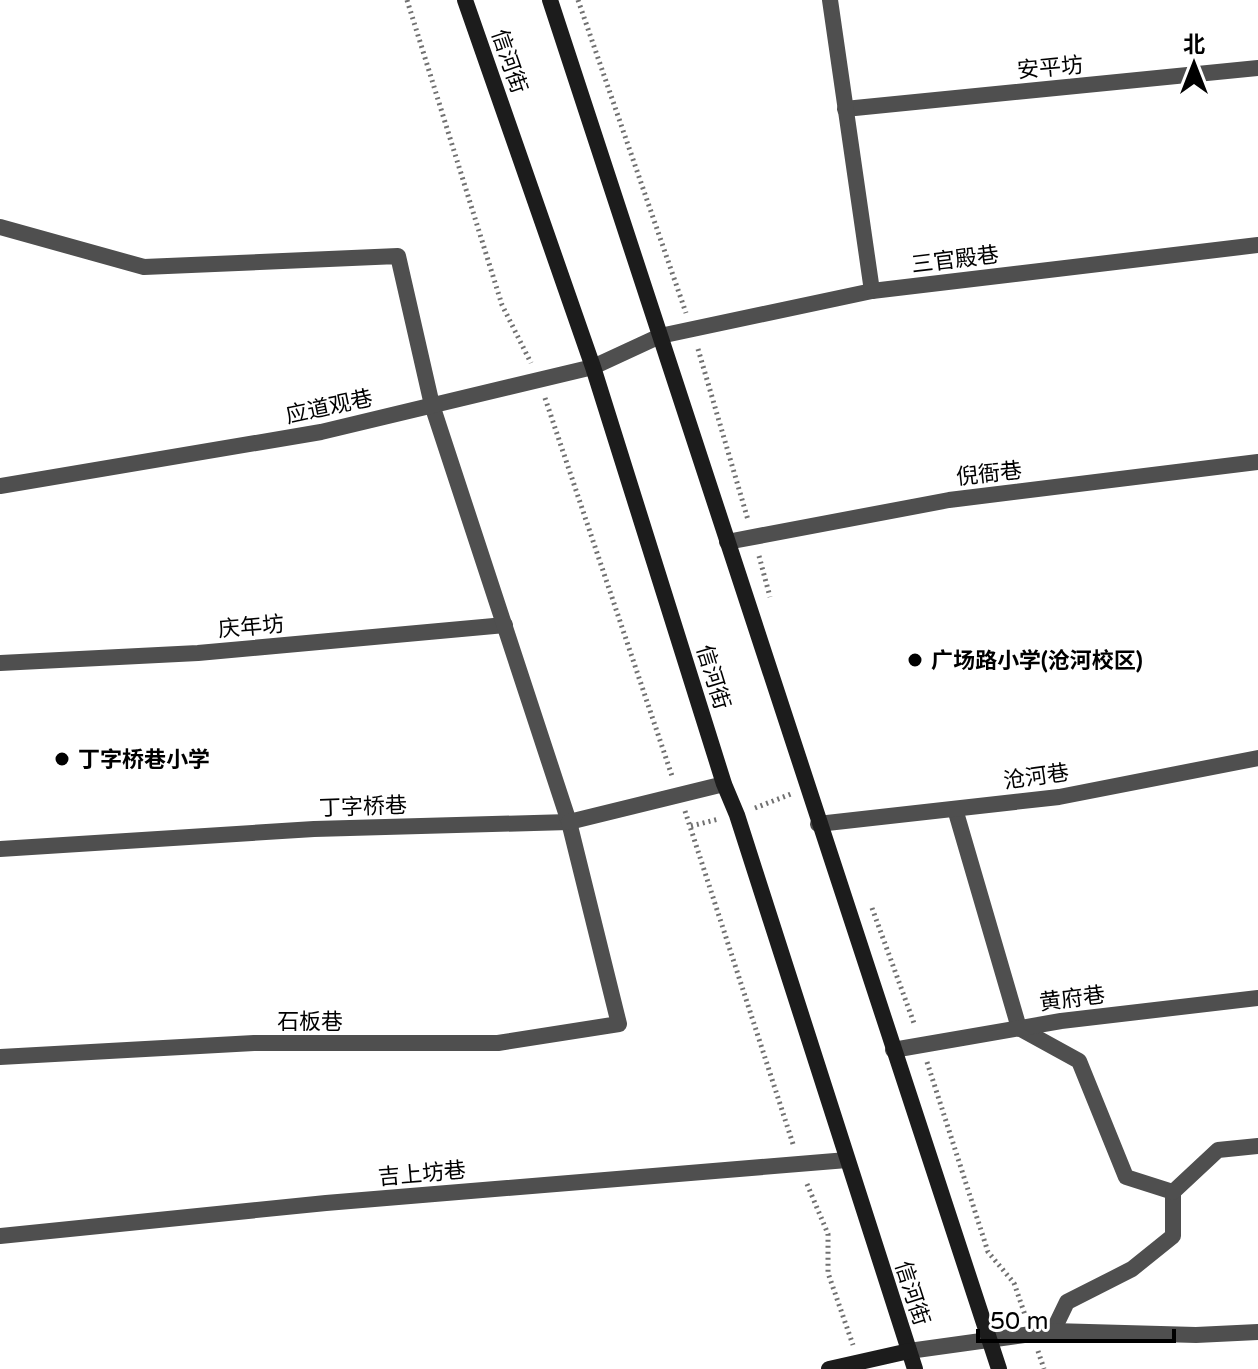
<svg xmlns="http://www.w3.org/2000/svg" width="1258" height="1369" font-family="'Varela Round','Noto Sans SC',sans-serif">
<rect width="100%" height="100%" fill="#fff"/>
<g fill="none" stroke-linecap="round" stroke-linejoin="round">
<g stroke="#717171" stroke-width="5" stroke-dasharray="2 4" stroke-linecap="butt">
<path d="M407,0L502,305L531,363"/>
<path d="M578,0L686,313"/>
<path d="M698,349L748,520"/>
<path d="M545,398L672,776"/>
<path d="M759,556L770,597"/>
<path d="M755,808L791,794"/>
<path d="M685,811L793,1144"/>
<path d="M691,826L719,819"/>
<path d="M872,908L915,1026"/>
<path d="M927,1062L988,1252L1014,1283L1025,1315"/>
<path d="M807,1184L828,1234V1273L853,1345"/>
<path d="M1038,1351L1044,1369"/>
</g>
<g stroke="#4f4f4f" stroke-width="16">
<path d="M845,109L1258,68"/>
<path d="M660,336L872,291L1258,245"/>
<path d="M727,542L949,500L1258,462"/>
<path d="M0,663L198,653L505,625"/>
<path d="M955,809L1019,1028L1079,1061L1126,1177L1173,1192V1236L1132,1269L1067,1302L1053,1331"/>
<path d="M818,824L1059,797L1258,758"/>
<path d="M0,849L314,829L569,822"/>
<path d="M893,1050L1061,1021L1258,998"/>
<path d="M1173,1192L1218,1150L1258,1146"/>
<path d="M909,1351L1053,1331L1196,1335L1258,1332"/>
</g>
<g stroke="#4f4f4f" stroke-width="16">
<path d="M830,0L872,291"/>
<path d="M0,227L144,267L398,256L432,405L569,822L619,1024L498,1043H254L0,1057"/>
<path d="M0,486L321,432L593,367L660,336"/>
<path d="M569,822L724,784"/>
<path d="M0,1236L326,1203L847,1160"/>
</g>
<g stroke="#1c1c1c" stroke-width="16">
<path d="M465,0L593,367L724,784L737,815L915,1369"/>
<path d="M550,0L999,1369"/>
<path d="M829,1369L909,1351"/>
</g>
</g>
<g fill="#000" stroke="#fff" stroke-width="3">
<circle cx="915" cy="660" r="8"/>
<circle cx="62" cy="759" r="8"/>
</g>
<g text-anchor="middle" stroke-width="6" stroke-linejoin="round" paint-order="stroke">
<g font-size="22" fill="#000" stroke="#fff">
<text transform="translate(510 61) rotate(71)" y="8">信河街</text>
<text transform="translate(1050 67) rotate(-5)" y="8">安平坊</text>
<text transform="translate(955 259) rotate(-7)" y="8">三官殿巷</text>
<text transform="translate(329 406) rotate(-12)" y="8">应道观巷</text>
<text transform="translate(989 473) rotate(-6)" y="8">倪衙巷</text>
<text transform="translate(251 626) rotate(-5)" y="8">庆年坊</text>
<text transform="translate(714 677) rotate(73)" y="8">信河街</text>
<text transform="translate(1036 776) rotate(-8)" y="8">沧河巷</text>
<text transform="translate(363 806) rotate(-2)" y="8">丁字桥巷</text>
<text transform="translate(1072 998) rotate(-7)" y="8">黄府巷</text>
<text x="310" y="1029">石板巷</text>
<text transform="translate(422 1173) rotate(-5)" y="8">吉上坊巷</text>
<text transform="translate(913 1293) rotate(72)" y="8">信河街</text>
</g>
<g font-size="22" font-weight="bold" fill="#000" stroke="#fff" text-anchor="start">
<text x="931" y="668">广场路小学(沧河校区)</text>
<text x="78" y="767">丁字桥巷小学</text>
</g>
</g>
<g transform="translate(1194 64)" stroke="#ffffff" stroke-width="6" paint-order="stroke">
<path d="M0-6L14 30L0 20L-14 30Z" fill="#000000"/>
<text y="-12" font-size="22" font-weight="bold" text-anchor="middle" fill="#000000">北</text>
</g>
<path d="M978 1329v12h196v-12" fill="none" stroke="#000000" stroke-width="4"/>
<text x="990" y="1329" font-size="24" fill="#000000" stroke="#ffffff" stroke-width="6" paint-order="stroke">50 m</text>
</svg>
